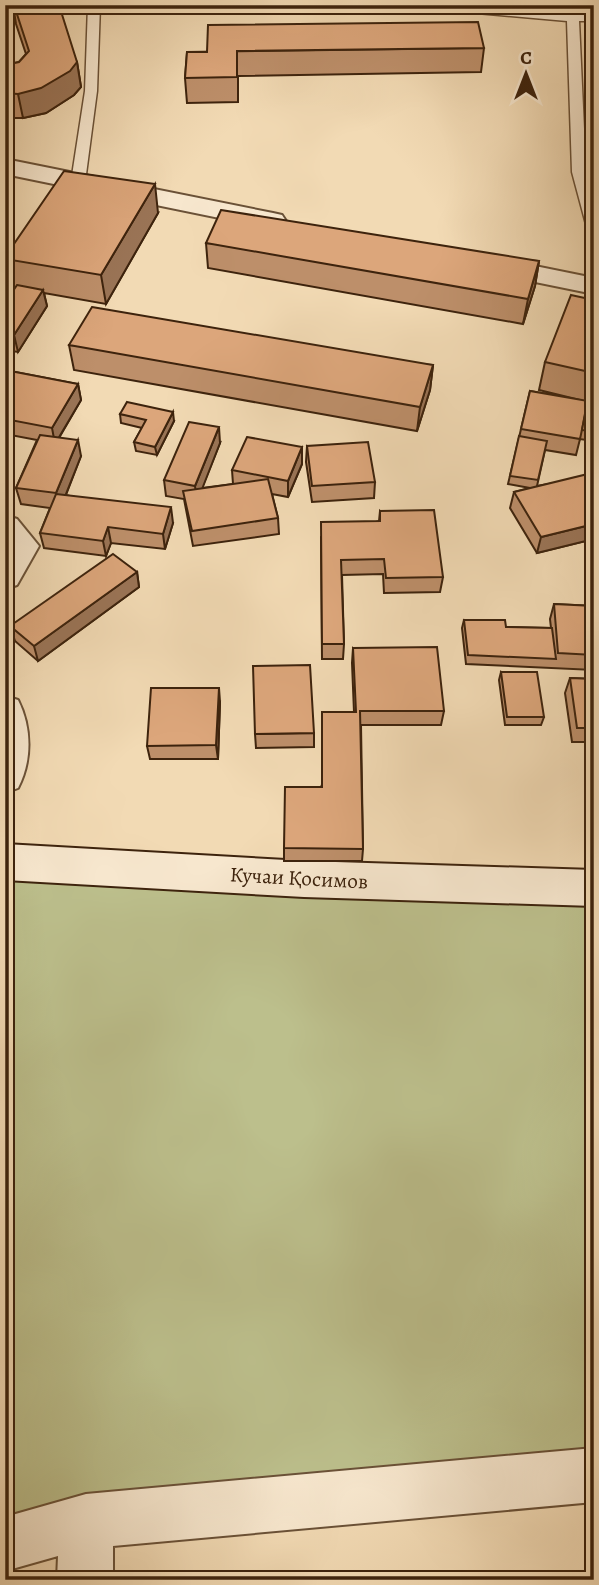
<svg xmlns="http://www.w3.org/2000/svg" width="599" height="1585" font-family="Alegreya,serif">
<rect width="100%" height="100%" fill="#f2dab4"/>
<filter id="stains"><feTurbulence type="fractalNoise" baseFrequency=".00286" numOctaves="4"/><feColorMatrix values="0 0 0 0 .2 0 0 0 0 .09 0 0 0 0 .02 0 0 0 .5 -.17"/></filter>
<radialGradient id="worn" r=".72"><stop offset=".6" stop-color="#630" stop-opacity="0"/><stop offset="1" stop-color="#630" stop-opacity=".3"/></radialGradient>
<path fill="#bcbf8c" stroke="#7c714c" stroke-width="2" d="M5,878L594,893V1467L5,1556Z"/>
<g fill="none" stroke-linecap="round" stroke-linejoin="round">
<g stroke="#6a5137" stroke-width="3">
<g id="lane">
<path d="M88,5H100L97,91L85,182L78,186L71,182L85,91Z"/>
<path d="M426,5L594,13V21H579L586,172L594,201V232L587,228L572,172L567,21L432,9Z"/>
</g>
</g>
<g stroke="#6a5137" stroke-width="4">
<g id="street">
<path d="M5,159L273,213L282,215L286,221L282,227L273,229L5,174Z"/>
<path d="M486,256L594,278V294L476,270L472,264L476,258Z"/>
<path d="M5,515L17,519L39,546L17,585L5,589Z"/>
<path d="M5,696L18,700C32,728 32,761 18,788L5,793Z"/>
<path d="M594,1448V1502L113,1546V1580H57L58,1556L5,1571V1517L86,1494Z"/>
</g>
</g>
<g stroke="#3d230d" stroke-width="4">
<path id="secondary" d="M5,844L304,861L594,870V906L304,897L5,880Z"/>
</g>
<use href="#lane" fill="#f7e7ce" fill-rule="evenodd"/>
<use href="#street" fill="#f7e7ce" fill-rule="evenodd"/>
<use href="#secondary" fill="#f7e7ce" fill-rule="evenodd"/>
</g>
<g fill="#bd8f6a" stroke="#3d230d" stroke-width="2">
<path d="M13,5L77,62L81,87L74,95L46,113L23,118H5V65L19,62L26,54L16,24Z"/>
<path d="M484,48L481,72L238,76V102L187,103L185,78L187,52Z"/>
<path d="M589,79H594V108L586,107L587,88Z"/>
<path d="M158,213L106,304L44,293L47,306L18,352L5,350V303L15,288L11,287L5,264V257Z"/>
<path d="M206,243L539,261L535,286L523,324L208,268Z"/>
<path d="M594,300V403L588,401L586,408L594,410V441L580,439L576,455L545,450L537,486L594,476V539L537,553L510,508L514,492L530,488L508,484L530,391L580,400L539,390L545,362Z"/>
<path d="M69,345L433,365L430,390L417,431L74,370Z"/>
<path d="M5,370L78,384L81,400L59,438L81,456L66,495L173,523L165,549L111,543L106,556L44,548L40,533L50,508L21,504L16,488L37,440L5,434Z"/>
<path d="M120,414L174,421L157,455L136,451L134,442L142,428L121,423Z"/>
<path d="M220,443L202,488L233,484L232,470L302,447V464L288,497L272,494L278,518L279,534L193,546L184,499L166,496L164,480Z"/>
<path d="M307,446L375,482L374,498L312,502L306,462Z"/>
<path d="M380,511L443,577L440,592L384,593L383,574L342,575L344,644L343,659H322L321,537L379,521Z"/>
<path d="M137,572L139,587L38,661L15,641L10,626Z"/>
<path d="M554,604L594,606V670L466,664L462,628L464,620L506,627L551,628L550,619Z"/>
<path d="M353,648L444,711L441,725H361L363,849L362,861H284V848L321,787L354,712L352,663Z"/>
<path d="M501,672L544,717L541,725H505L499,680Z"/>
<path d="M570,678L594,679V742H572L565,693Z"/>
<path d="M220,702L218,759H150L147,746Z"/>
<path d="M314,733V747L256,748L255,734Z"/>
</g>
<g fill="#9a7456" stroke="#3d230d" stroke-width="2">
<path d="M77,62L81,87L74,95L46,113L23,118L18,94Z"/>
<path d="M155,184L158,213L106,304L101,275Z"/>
<path d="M539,261L535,286L523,324L528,299Z"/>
<path d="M43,290L47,306L18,352L14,335Z"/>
<path d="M433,365L430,390L417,431L420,407Z"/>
<path d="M78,384L81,400L55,444L52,428Z"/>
<path d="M173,412L174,421L157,455L155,447Z"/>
<path d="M219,427L220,443L197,502L195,486Z"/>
<path d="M78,440L81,456L60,509L56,493Z"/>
<path d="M302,447V464L288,497V481Z"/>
<path d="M171,507L173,523L165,549L163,534Z"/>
<path d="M594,524V539L537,553L541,537Z"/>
<path d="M108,527L111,543L106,556L103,541Z"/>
<path d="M137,572L139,587L38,661L34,646Z"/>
<path d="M219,688L220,702L218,759L216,745Z"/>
</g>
<g fill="#dca67b" stroke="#3d230d" stroke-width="2">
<path d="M14,5H59L77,62L70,71L41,88L18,94L5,93V65L19,62L29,51Z"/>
<path d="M478,22L484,48L237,51V77L185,78L187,52H207L208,25Z"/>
<path d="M589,79H594V99L588,98Z"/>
<path d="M64,171L155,184L101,275L5,259V257Z"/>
<path d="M221,210L539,261L528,299L206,243Z"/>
<path d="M17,285L43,290L14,335L5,334V303Z"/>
<path d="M571,295L594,300V373L545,362Z"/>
<path d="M92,307L433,365L420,407L69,345Z"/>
<path d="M5,370L78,384L52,428L5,419Z"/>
<path d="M530,391L588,401L580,439L521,429Z"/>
<path d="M127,402L173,412L155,447L134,442L146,420L120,414Z"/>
<path d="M586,408L594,410V432L582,430Z"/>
<path d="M189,422L219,427L195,486L164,480Z"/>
<path d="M40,435L78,440L56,493L16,488Z"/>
<path d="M519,436L547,441L538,480L510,476Z"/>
<path d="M247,437L302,447L288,481L232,470Z"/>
<path d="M368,442L375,482L312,486L307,446Z"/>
<path d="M592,473L594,476V524L541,537L514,492Z"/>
<path d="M268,479L278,518L192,531L183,491Z"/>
<path d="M56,494L171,507L163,534L108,527L103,541L40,533Z"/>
<path d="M434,510L443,577L386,578L384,559L341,560L344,644H322L321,522L380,521V511Z"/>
<path d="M113,554L137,572L34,646L10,626Z"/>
<path d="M554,604L594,606V655L558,653Z"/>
<path d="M464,620H505L506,627L552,628L556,659L468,655Z"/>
<path d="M437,647L444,711H360L363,849L284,848L285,787H322V712H356L353,648Z"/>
<path d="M310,665L314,733L255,734L253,666Z"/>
<path d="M501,672H537L544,717H507Z"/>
<path d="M570,678L594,679V728H577Z"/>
<path d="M151,688H219L216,745L147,746Z"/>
</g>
<g text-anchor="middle" stroke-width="7" stroke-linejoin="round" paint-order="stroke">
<g font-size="21" fill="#3d230d" stroke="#f7e7ce">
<text transform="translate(299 878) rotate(3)" y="7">Кучаи Қосимов</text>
</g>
</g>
<rect width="599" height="1585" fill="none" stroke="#f2dab4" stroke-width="28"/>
<rect x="7" y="7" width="585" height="1571" fill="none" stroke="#3d230d" stroke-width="3.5"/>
<rect x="14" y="14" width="571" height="1557" fill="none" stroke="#3d230d" stroke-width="2"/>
<g transform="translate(526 74)" stroke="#f7e7ce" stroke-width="5" paint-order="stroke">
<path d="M0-5L12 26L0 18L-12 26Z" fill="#3d230d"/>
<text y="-10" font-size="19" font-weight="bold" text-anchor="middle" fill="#3d230d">С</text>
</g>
<rect width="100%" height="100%" filter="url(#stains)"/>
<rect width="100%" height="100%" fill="url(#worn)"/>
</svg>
